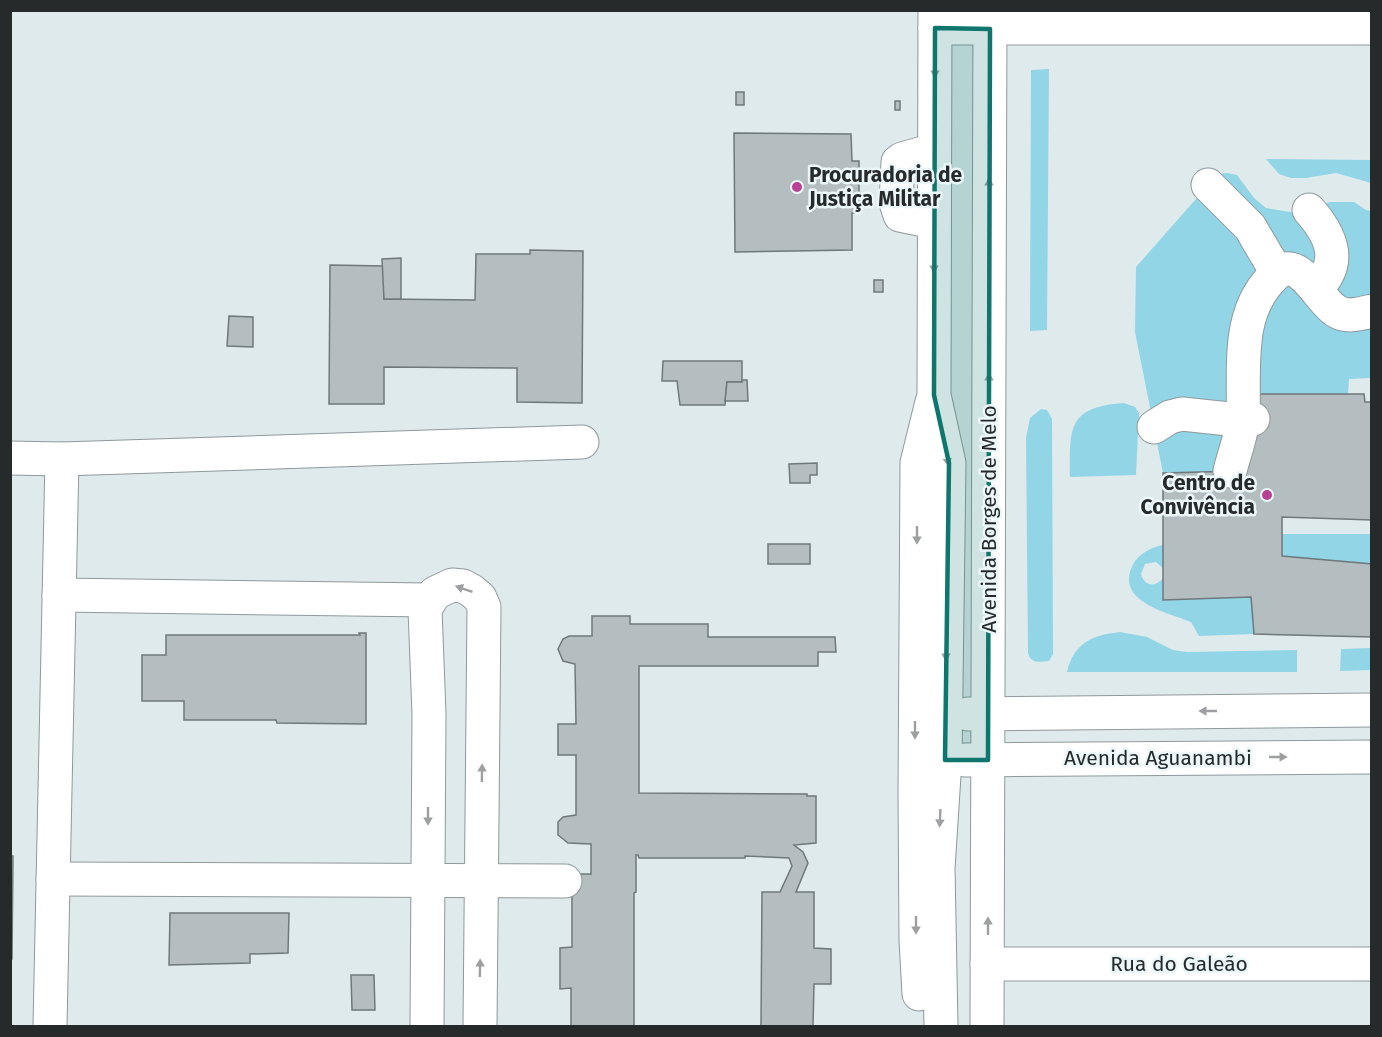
<svg xmlns="http://www.w3.org/2000/svg" width="1382" height="1037" font-family="'Fira Sans',sans-serif">
<rect width="100%" height="100%" fill="#dfeaed"/>
<g fill="#92d5e6">
<path d="M1049,69L1047,330L1030,331L1031,70Z"/>
<path d="M1266,159L1371,160V183L1336,173L1306,178H1291L1279,174Z"/>
<path d="M1227,173L1237,175L1254,198L1266,208L1296,213L1330,202H1354L1366,210L1371,211V378L1349,379L1348,394H1261L1239,471L1163,473L1135,332L1136,267L1218,174Z"/>
<path d="M1124,403L1135,407L1139,413L1136,475L1070,477C1070,428 1067,407 1124,403Z"/>
<path d="M1041,409L1047,410L1052,419L1053,654L1049,661C1040,662 1031,664 1028,653L1026,438L1030,418Z"/>
<path d="M1282,534H1371V564L1282,556Z"/>
<path d="M1163,545V568L1156,562L1145,564L1141,574C1144,586 1156,588 1163,578L1251,597L1254,634L1199,636L1191,622C1170,613 1118,603 1131,569C1136,555 1149,548 1163,545Z"/>
<path d="M1120,632L1147,637L1173,650L1187,652L1297,650V672H1067C1074,643 1092,635 1120,632Z"/>
<path d="M1371,648V670L1340,671L1341,649Z"/>
</g>
<g fill="#b4bec1" stroke="#6f787b" stroke-width="1.5">
<rect x="736" y="92" width="8" height="13"/>
<rect x="895" y="101" width="5" height="9"/>
<path d="M734,133L851,134L852,161H859V213H852V250L735,252Z"/>
<path d="M530,250L583,251L582,403L517,402V368L384,367V404H329L330,265L384,266V299L475,300L476,254H530Z"/>
<path d="M401,258V299H384L382,259Z"/>
<rect x="874" y="280" width="9" height="12"/>
<path d="M229,316L253,317V347L227,346Z"/>
<path d="M663,361H742V382H727L725,405H680L677,381H662Z"/>
<path d="M742,380H747L748,401H725L727,382H742Z"/>
<path d="M1260,394H1364L1365,402H1372V520L1282,517V556L1372,564V637L1254,634L1251,597L1163,600V473L1239,471Z"/>
<path d="M817,463V475H810V483H790L789,464Z"/>
<rect x="768" y="544" width="42" height="20"/>
<path d="M592,616H630V624H708V637H835L836,652H818V666H639V793L807,794V796H816V843L794,845L803,852L808,863L796,892H814V948L831,949V984H814L813,1026H761L762,892H780L792,866L789,858L745,856V858H639L638,855H636V892L634,893V1026H571V988L560,989V948L572,947V889L577,874H591V844L568,843L558,835V822L563,817L576,815V755H558V724H576L575,664L563,661L558,649L563,639L569,636H592Z"/>
<path d="M359,633H366V724L277,723L276,720H184V701H142V655H166V635H360Z"/>
<path d="M10,856H13L12,959H10Z"/>
<path d="M170,913H289L288,953L250,954V963L169,965Z"/>
<path d="M351,975H374L375,1010H352Z"/>
</g>
<g fill="none" stroke-linecap="round" stroke-linejoin="round">
<g stroke="#8f999b" stroke-width="35">
<g id="minor">
<path d="M935,28H1372"/>
<path d="M1208,185L1250,227L1277,273"/>
<path d="M1309,210C1332,236 1343,262 1316,289"/>
<path d="M934,222L900,215L896,203L898,162L902,159L934,150"/>
<path d="M1154,427L1170,417L1182,414L1229,419H1253"/>
<path d="M10,458L62,459L582,442"/>
<path d="M1230,471C1234,454 1242,435 1243,417C1245,368 1235,311 1276,274C1299,253 1320,302 1336,311C1347,318 1360,314 1372,311"/>
<path d="M59,595L429,600"/>
<path d="M53,879L565,881"/>
<path d="M987,964H1372"/>
<path d="M50,1026L62,459"/>
<path d="M427,1026L429,714L425,609L435,593L452,585L463,586L472,591L480,598L484,607L480,1026"/>
</g>
</g>
<g stroke="#8f999b" stroke-width="35">
<g id="major">
<path d="M935,10L934,395L949,463L945,760L938,868L941,1026"/>
<path d="M968,714L1372,710"/>
<path d="M965,760L1372,757"/>
<path d="M919,994L916,940L915,794L917,463L932,402"/>
<path d="M987,1026L990,10"/>
</g>
</g>
<use href="#minor" stroke="#fff" stroke-width="33"/>
<use href="#major" stroke="#fff" stroke-width="33"/>
</g>
<defs><path id="oneway-solid" d="M-6-.8H1V-3.2L6.5 0L1 3.2V.8H-6Z" transform="scale(1.5)"/></defs>
<g fill="#9d9fa0">
<use href="#oneway-solid" transform="translate(935 69) rotate(90)"/>
<use href="#oneway-solid" transform="translate(989 187) rotate(-90)"/>
<use href="#oneway-solid" transform="translate(934 264) rotate(90)"/>
<use href="#oneway-solid" transform="translate(989 382) rotate(-90)"/>
<use href="#oneway-solid" transform="translate(947 457) rotate(80)"/>
<use href="#oneway-solid" transform="translate(917 535) rotate(90)"/>
<use href="#oneway-solid" transform="translate(464 589) rotate(-161)"/>
<use href="#oneway-solid" transform="translate(946 652) rotate(91)"/>
<use href="#oneway-solid" transform="translate(1208 711) rotate(180)"/>
<use href="#oneway-solid" transform="translate(915 730) rotate(90)"/>
<use href="#oneway-solid" transform="translate(1278 757)"/>
<use href="#oneway-solid" transform="translate(482 773) rotate(-89)"/>
<use href="#oneway-solid" transform="translate(428 816) rotate(90)"/>
<use href="#oneway-solid" transform="translate(940 818) rotate(93)"/>
<use href="#oneway-solid" transform="translate(916 925) rotate(90)"/>
<use href="#oneway-solid" transform="translate(988 926) rotate(-90)"/>
<use href="#oneway-solid" transform="translate(480 968) rotate(-89)"/>
</g>
<path fill="#0f766e" fill-opacity="0.2" stroke="#0f766e" stroke-width="4.5" stroke-linejoin="round" d="M935,28L990,29L988,760H945L949,463L934,395Z"/>
<g fill="#b74197" stroke="#ecf7fa" stroke-width="2">
<circle cx="797" cy="187" r="6"/>
<circle cx="1267" cy="495" r="6"/>
</g>
<g text-anchor="middle" stroke-width="5" stroke-linejoin="round" paint-order="stroke">
<g font-size="21" font-weight="bold" fill="#262a2b" stroke="#ecf7fa" text-anchor="start">
<text x="809" y="182">Procuradoria de<tspan x="809" dy="24">Justiça Militar</tspan></text>
<text x="1255" y="490" text-anchor="end">Centro de<tspan x="1255" dy="24">Convivência</tspan></text>
</g>
<g font-size="21" fill="#262a2b" stroke="#ecf7fa">
<text transform="translate(989 519) rotate(-90)" y="7">Avenida Borges de Melo</text>
<text x="1158" y="765">Avenida Aguanambi</text>
<text x="1179" y="971">Rua do Galeão</text>
</g>
</g>
<rect width="1382" height="1037" fill="none" stroke="#262a2b" stroke-width="24"/>
</svg>
